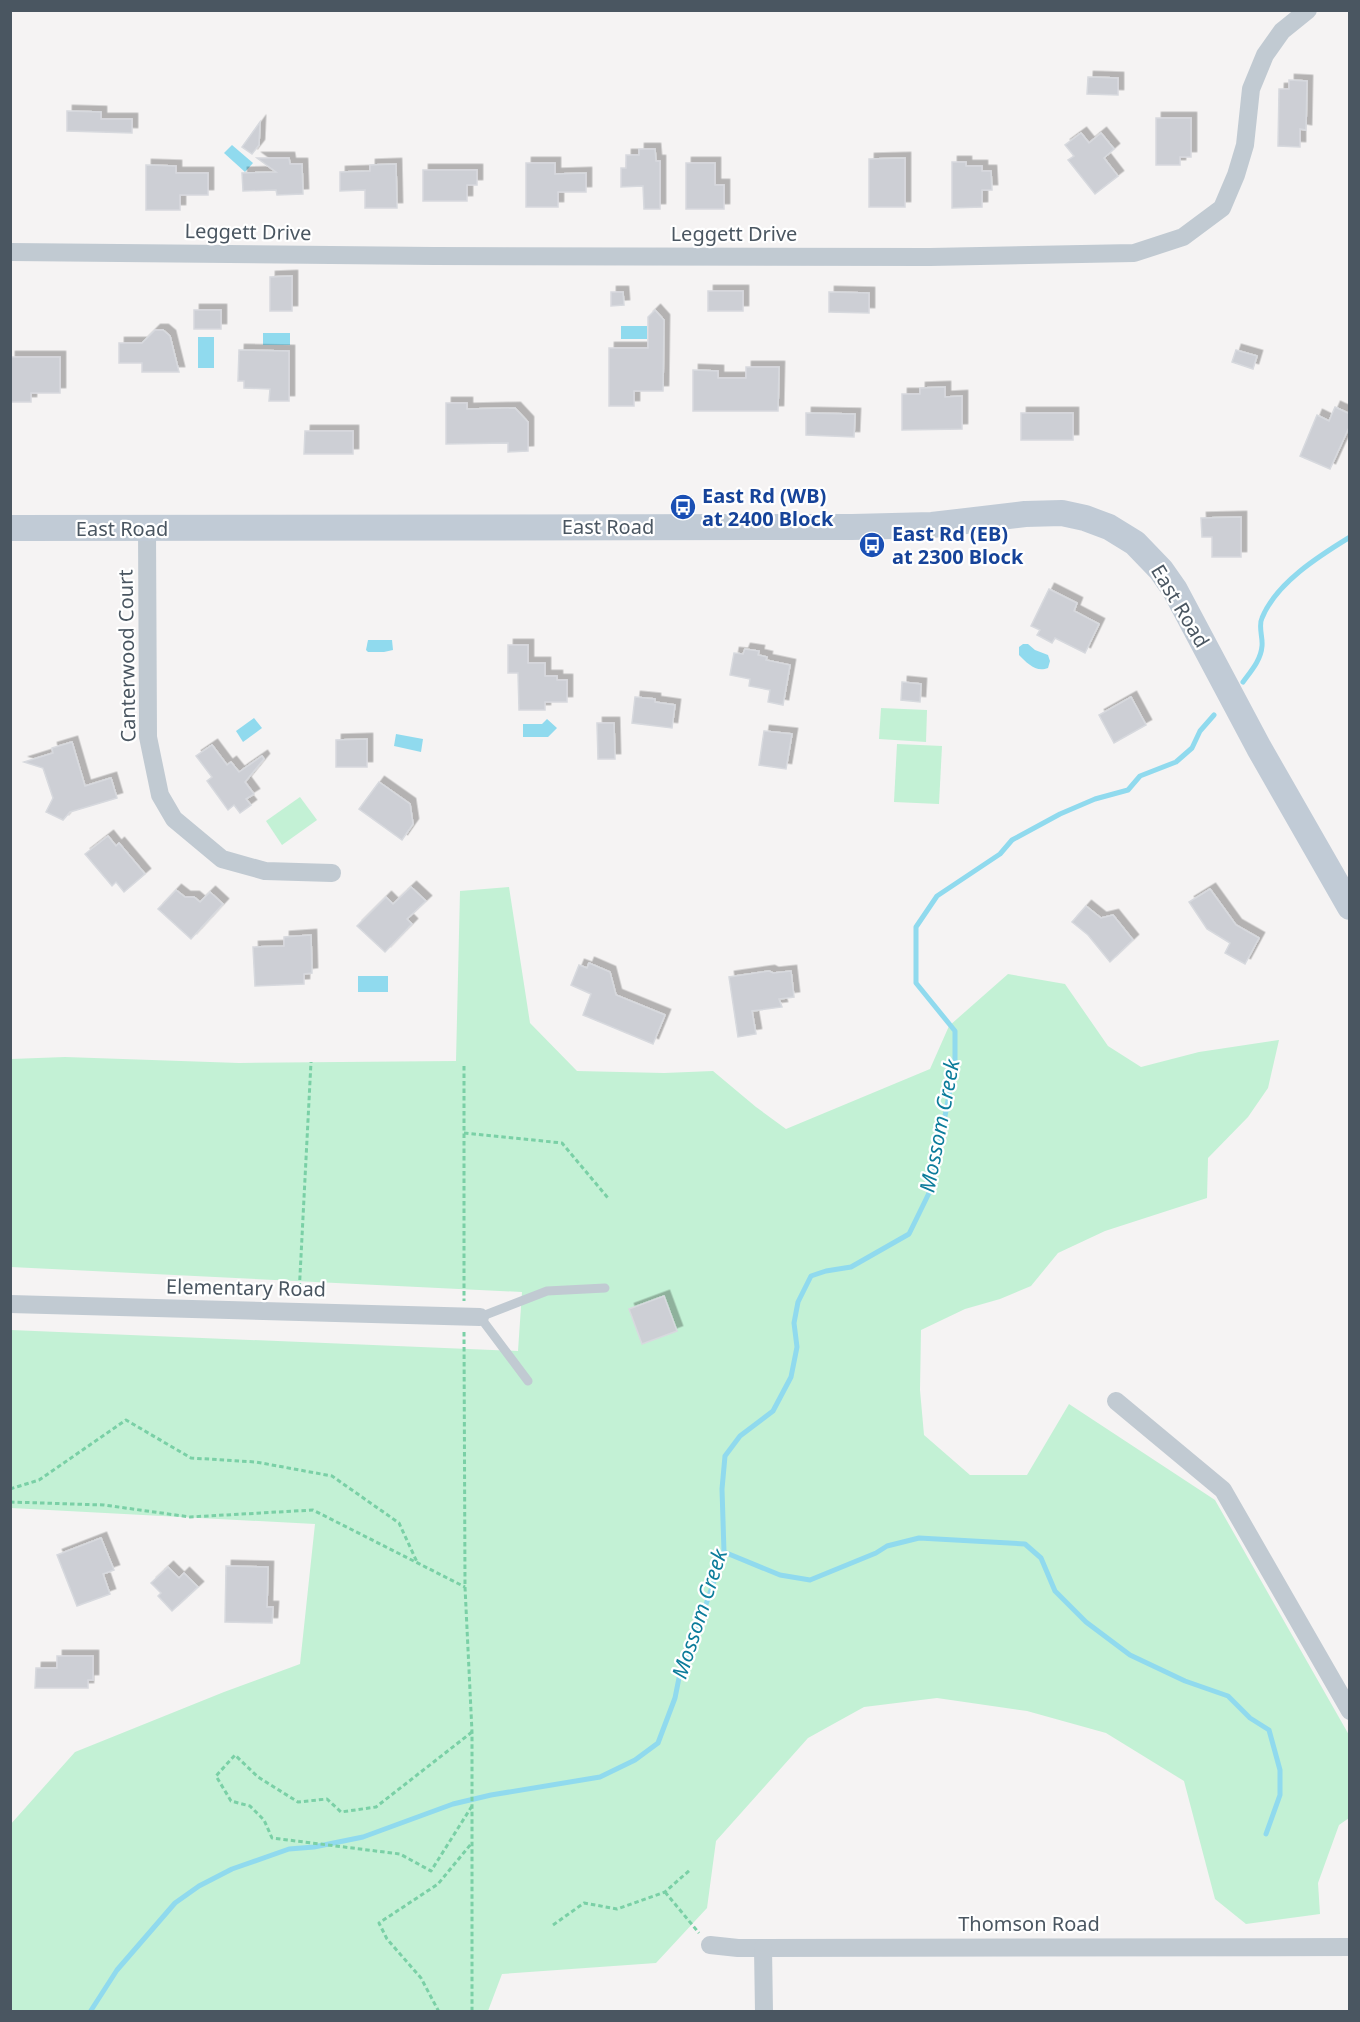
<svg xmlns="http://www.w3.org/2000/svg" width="1360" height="2022" font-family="'Noto Sans',sans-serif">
<defs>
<filter id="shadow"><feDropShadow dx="5.5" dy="-5.5" stdDeviation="0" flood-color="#0004"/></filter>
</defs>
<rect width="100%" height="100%" fill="#f5f3f3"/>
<g fill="#c3f1d5">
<path d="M881,708L927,710L926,742L879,739Z"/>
<path d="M897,744L942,746L939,804L894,802Z"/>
<path d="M300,797L317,820L282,845L266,821Z"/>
<path d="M509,887L530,1023L577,1071L664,1073L713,1071L756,1107L786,1129L930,1069L949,1026L1008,974L1065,984L1108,1046L1141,1067L1199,1052L1279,1040L1268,1088L1248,1117L1208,1158L1207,1198L1105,1231L1058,1253L1031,1286L1000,1299L965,1309L921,1330L920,1390L924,1435L970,1475H1027L1069,1404L1215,1500L1349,1735V1818L1339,1825L1318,1883L1320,1914L1246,1924L1215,1899L1184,1781L1106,1733L1027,1711L937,1698L864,1707L808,1738L716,1841L707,1908L656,1963L502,1974L488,2011H11L10,1825L75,1752L224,1692L300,1664L315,1524L11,1508V1330L518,1351L522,1292L11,1267V1059L65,1057L239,1063L456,1061L460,891Z"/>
</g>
<g fill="#90daee">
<path d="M232,145L253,163L245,172L224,153Z"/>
<rect x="621" y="326" width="26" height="13"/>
<rect x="263" y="333" width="27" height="12"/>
<rect x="198" y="337" width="16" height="31"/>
<path d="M368,640H392L393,650L384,652H368L366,650Z"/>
<path d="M1028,644L1035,650L1048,655L1050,661L1048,668C1036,673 1027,663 1019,655V647L1023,644Z"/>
<path d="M254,718L262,728L243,742L236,731Z"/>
<path d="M547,719L557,728L548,737H523V724H542Z"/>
<path d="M396,734L423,739L421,752L394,746Z"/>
<rect x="358" y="976" width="30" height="16"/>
</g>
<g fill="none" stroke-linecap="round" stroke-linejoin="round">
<g stroke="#90daee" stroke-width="5">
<path d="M1243,682C1251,671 1261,660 1262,646C1263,637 1258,626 1262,618C1276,583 1319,556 1350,537"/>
<path d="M724,1552L780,1575L810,1580L876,1553L887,1546L919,1538L1025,1544L1041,1558L1055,1591L1086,1622L1130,1655L1185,1681L1228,1696L1250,1718L1269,1730L1280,1770V1795L1266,1834"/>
<path d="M90,2012L117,1970L175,1903L199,1886L232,1869L289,1849L314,1847L363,1837L453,1804L491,1795L600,1777L635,1760L658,1743L675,1698L680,1673L690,1651L724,1552L722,1489L725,1456L740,1436L773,1411L791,1377L797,1347L794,1323L798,1302L811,1276L826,1271L851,1267L909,1234L931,1189L955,1064V1031L916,983V927L937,896L1000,854L1012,840L1060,814L1095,799L1128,790L1140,776L1176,762L1192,748L1200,731L1214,715"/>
</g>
</g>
<g fill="#cdcfd5" stroke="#d7d9de" stroke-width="1.5" filter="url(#shadow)">
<path d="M1088,77L1118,78V95L1087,94Z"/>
<path d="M1289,80L1307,81L1306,130L1300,129V147L1278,146L1279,89H1289Z"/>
<path d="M67,111L101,112V119H132V133L67,131Z"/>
<path d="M1156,118H1191V157H1180V165H1156Z"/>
<path d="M260,122L259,145L252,154L242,147Z"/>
<path d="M1081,133L1089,143L1101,133L1114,149L1104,158L1118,176L1095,194L1068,160L1074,156L1065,145Z"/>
<path d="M639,149H655L656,161H660V209H644L643,186L621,187V168H626V155H639Z"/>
<path d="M257,158H289L290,164H302L303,194L277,195L276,190L243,191L242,173L276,172Z"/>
<path d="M905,158V207H869V159Z"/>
<path d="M952,162H966V166H982V171H991L992,190H982V207L952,208Z"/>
<path d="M526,163H555V174L586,173V192H558V207H526Z"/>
<path d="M686,163H715V185H724V209H686Z"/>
<path d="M396,164L397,208H365V190L340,191V172L370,171V165Z"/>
<path d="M146,165L176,166V173H208V195H180V210H146Z"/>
<path d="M423,170H477V185H467V201H423Z"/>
<path d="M292,276V311H270V277Z"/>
<rect x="708" y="291" width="35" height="20"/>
<path d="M611,292H623L624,305L611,306Z"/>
<path d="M829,292L869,293V313L829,312Z"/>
<rect x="194" y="310" width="27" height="19"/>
<path d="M655,310L664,320L663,391H634V406H609V348H648V317Z"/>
<path d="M155,330H163L170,336L179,372H142V363H119V343H142Z"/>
<path d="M239,350L289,351V401H269L270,389L244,388V381H238Z"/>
<path d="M1236,350L1257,356L1253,369L1232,362Z"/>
<path d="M10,357H60V393H31V402H10Z"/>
<path d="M746,367H779L778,411H693V370L718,371V378H746Z"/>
<path d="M945,387V397L962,396V429L902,430V394H920V388Z"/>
<path d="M446,403H467V409L515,408L528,422V451L508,452V443L446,444Z"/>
<path d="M1335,407L1350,414V425L1330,469L1300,456L1317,415L1329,421Z"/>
<path d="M806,413L855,414L854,437L806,435Z"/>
<rect x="1021" y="413" width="52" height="27"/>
<path d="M305,431H353V454H304Z"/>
<path d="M1241,517V557H1212V537H1202L1201,518Z"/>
<path d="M1049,589L1077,603L1074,611L1099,624L1085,653L1055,638L1052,643L1037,635L1040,630L1031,626Z"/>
<path d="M508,645H528V663H545V676H557V680H567V702H545V710H519L518,673H508Z"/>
<path d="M745,649L759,651L758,655L767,657L766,660L790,665L783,705L768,702L770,690L749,686L750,679L730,675L734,653L743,654Z"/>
<path d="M902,682L921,684L920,702L901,700Z"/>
<path d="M635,697L655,699V702L675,705L672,728L632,723Z"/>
<path d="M1131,697L1146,725L1114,743L1099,715Z"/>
<path d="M597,723H614L615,759H598Z"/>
<path d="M764,731L792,734L786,769L759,765Z"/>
<path d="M367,739V767H336V740Z"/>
<path d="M72,742L85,786L111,778L117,798L70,812L63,820L46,812L53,798L43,768L24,762L53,753L52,748Z"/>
<path d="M212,745L227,765L231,762L239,772L262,756L264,759L245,782L254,794L246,799L251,805L240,813L234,805L228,810L207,781L212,777L196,756Z"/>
<path d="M379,782L410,804L413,824L402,840L359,809Z"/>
<path d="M108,836L116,846L119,843L145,874L124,892L116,882L112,886L85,854Z"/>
<path d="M411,887L426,901L407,919L412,924L385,952L357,926L386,897L393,904Z"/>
<path d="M1210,889L1236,925L1259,938L1245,964L1225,953L1230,943L1207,929L1189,902Z"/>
<path d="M176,890L185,897H194L200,902L210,892L223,904L191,939L158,909Z"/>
<path d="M1086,906L1101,918L1113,915L1133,940L1110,962L1088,935L1072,922Z"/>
<path d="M311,935L312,973L304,974V984L255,986L253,947L284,946V937Z"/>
<path d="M589,963L610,972L616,995L665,1015L653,1044L583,1015L591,994L571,985L579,965L587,968Z"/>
<path d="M769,971L773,973L791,971L794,997L779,999L782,1007L752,1011L756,1034L738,1037L729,977Z"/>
<path d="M664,1296L677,1331L642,1344L629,1309Z"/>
<path d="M101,1538L114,1570L103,1574L110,1594L77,1606L57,1555Z"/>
<path d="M226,1566L268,1567L267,1607H273L272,1623L225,1622Z"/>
<path d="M168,1567L179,1578L184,1573L198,1587L172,1611L158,1596L161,1593L151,1583Z"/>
<path d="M57,1656H93V1680H88V1688H35L36,1668H57Z"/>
</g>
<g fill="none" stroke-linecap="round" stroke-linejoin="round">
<g stroke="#7ad0a6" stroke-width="3" stroke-dasharray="4.5 3" stroke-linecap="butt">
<path d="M464,1066V1301"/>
<path d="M464,1133L562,1143L608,1198"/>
<path d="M299,1295L311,1062"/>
<path d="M464,1332L465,1587L472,1732V2012"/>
<path d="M10,1489L39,1480L126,1420L191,1458L256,1462L332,1476L399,1523L417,1562"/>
<path d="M10,1502L104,1505L190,1517L313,1510L465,1587"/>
<path d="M472,1732L376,1807L341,1812L327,1799L298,1802L258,1777L235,1755L216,1776L231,1801L250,1806L264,1820L272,1838L400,1854L431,1871L472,1806"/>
<path d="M665,1892L699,1933"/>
<path d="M553,1925L584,1903L617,1909L665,1892L691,1869"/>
<path d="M439,2012L421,1978L387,1939L379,1923L438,1884L471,1844"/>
</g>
<path stroke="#c1cad2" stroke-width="9" d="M528,1381L480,1317L547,1291L605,1288"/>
<g stroke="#c1cad2" stroke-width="18">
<path d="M10,252L434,256L930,257L1134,253L1183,237L1222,208L1236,175L1245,145L1251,89L1265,55L1282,31L1308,10"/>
<path d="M147,529L148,737L160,795L174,819L222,859L265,871L332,873"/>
<path d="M10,1304L480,1317"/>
<path d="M1116,1401L1223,1490L1350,1711"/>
<path d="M710,1945L738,1948L1350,1947"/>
<path d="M763,1948L764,2012"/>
</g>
<path stroke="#c1cbd6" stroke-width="26" d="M10,528L852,527L932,525L1025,514L1062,513L1085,518L1109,527L1135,543L1161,570L1175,590L1259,748L1350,907"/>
</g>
<defs>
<g id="bus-disc" transform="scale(1.35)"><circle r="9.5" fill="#1a4fb4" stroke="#fff"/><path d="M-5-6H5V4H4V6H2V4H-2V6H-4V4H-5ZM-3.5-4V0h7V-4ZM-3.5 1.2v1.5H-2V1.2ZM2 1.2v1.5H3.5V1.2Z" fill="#fff"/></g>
</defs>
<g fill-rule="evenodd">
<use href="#bus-disc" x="683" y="507"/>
<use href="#bus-disc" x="872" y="545"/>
</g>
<g text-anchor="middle" stroke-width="4.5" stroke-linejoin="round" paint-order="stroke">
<g font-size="20" fill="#4a5661" stroke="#fff">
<text transform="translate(248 232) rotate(1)" y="7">Leggett Drive</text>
<text x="734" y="241">Leggett Drive</text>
<text x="608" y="534">East Road</text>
<text x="122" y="536">East Road</text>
<text transform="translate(1180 606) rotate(59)" y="7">East Road</text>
<text transform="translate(127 656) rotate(-91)" y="7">Canterwood Court</text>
<text transform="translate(246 1288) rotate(1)" y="7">Elementary Road</text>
<text x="1029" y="1931">Thomson Road</text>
</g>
<g font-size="20" font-weight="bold" fill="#164399" stroke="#fff" text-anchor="start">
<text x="702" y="503">East Rd (WB)<tspan x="702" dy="23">at 2400 Block</tspan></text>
<text x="892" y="541">East Rd (EB)<tspan x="892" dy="23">at 2300 Block</tspan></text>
</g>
<g font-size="21" font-style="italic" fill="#0c7c9b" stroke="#fff">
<text transform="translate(940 1126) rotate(-79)" y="7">Mossom Creek</text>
<text transform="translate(700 1614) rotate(-72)" y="7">Mossom Creek</text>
</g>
</g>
<rect width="1360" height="2022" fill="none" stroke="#4a5661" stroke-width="24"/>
</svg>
